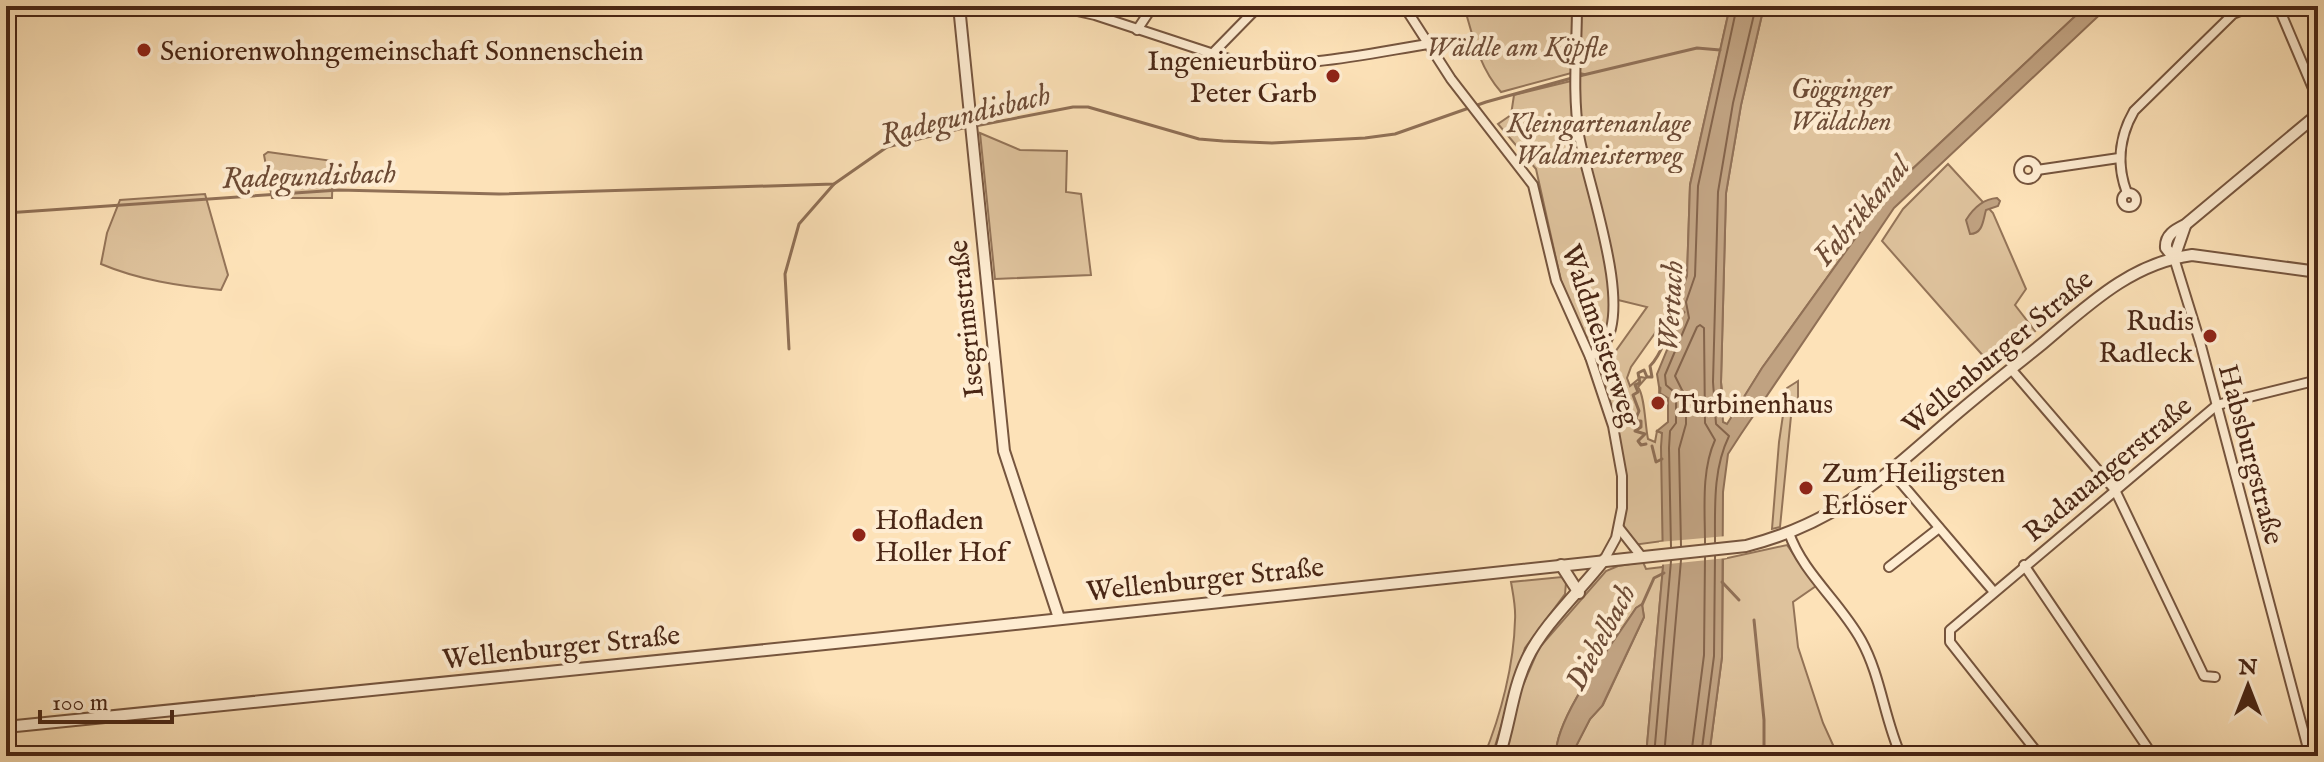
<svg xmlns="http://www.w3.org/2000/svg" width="2324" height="762" font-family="'IM FELL English',serif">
<rect width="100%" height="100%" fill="#fde2b8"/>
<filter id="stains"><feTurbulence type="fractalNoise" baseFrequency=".0025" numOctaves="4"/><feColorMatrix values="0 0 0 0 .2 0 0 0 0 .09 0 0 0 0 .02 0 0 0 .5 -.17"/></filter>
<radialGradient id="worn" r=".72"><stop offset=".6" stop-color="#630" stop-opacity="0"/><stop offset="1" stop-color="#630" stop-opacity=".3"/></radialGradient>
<g fill="#dec29c" stroke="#947458" stroke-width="2">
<path d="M1464,6H1730L1690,185L1687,276L1677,302L1631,367L1627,378L1630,386L1641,377L1646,378L1638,387C1645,396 1645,426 1648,439L1655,442L1657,431L1662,433L1663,541L1633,545L1623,529L1626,476L1616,425L1596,358L1604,351L1610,359L1647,307L1614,299L1605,336L1590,349L1561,281L1536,169L1498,124L1511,115L1514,95L1575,80L1584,74L1575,72L1501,92C1479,67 1473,37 1464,6Z"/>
<path d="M1764,6H2086L1890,190L1762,368L1732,417L1728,413V406H1724L1721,382L1726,193L1741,105Z"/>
<path d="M980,133L1020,150L1067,151L1066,192L1081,194L1091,275L995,279Z"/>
<path d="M268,152L333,161L332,198H272L264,155Z"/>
<path d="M1948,164L1993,213L2026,289L2015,305L2035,331L1993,367L1882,241L1903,209Z"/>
<path d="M205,194L228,275L221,290C179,286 139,280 101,264L107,233L120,200Z"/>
<path d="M1798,381V399L1792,406L1780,527L1772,529L1779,442L1787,388Z"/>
<path d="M1787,545L1816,586L1793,602L1798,647L1823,723L1838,756H1709L1722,657L1723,559Z"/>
<path d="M1643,562L1646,569L1663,567L1646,756H1571L1590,719L1603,705L1644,617L1642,605L1636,608C1614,642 1554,717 1556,756H1503L1520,692L1539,648L1606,571L1618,566Z"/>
<path d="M1562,577L1566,583L1565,594L1525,648L1492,756H1484C1501,715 1514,664 1515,620C1516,607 1513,594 1511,582Z"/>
</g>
<g fill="#c0a281" stroke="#907056" stroke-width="2">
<path d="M1730,6H1764L1741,105L1726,193L1721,382L1723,422L1727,424L1762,368L1890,190L2086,6H2109L1894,208L1741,434L1728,454L1723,492L1722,657L1709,756H1646L1663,567L1661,447L1662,433L1657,431L1668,422V398L1660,393L1657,374L1681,316L1677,302L1687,276L1690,185Z"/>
<path d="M1997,198L2000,201L1998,206L1986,210C1983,220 1983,234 1970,234L1966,220C1974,207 1983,199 1997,198Z"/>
<path d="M1642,604L1644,617L1602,706L1590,719L1571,756H1556C1554,718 1614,642 1636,608Z"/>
</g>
<path fill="#fde2b8" d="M1727,536V558L1659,565V542Z"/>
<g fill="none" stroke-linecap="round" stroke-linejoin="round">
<g stroke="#84644b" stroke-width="2">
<path d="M1715,542C1715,506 1713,469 1729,436L1716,424L1713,382L1718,192L1733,103L1756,6"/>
<path d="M1681,546L1679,449L1686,424V398L1675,376L1697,327L1700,325L1704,328L1705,423L1715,440C1701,471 1705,510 1705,543"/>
<path d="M1671,547L1669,448L1670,431L1676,423V399L1673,391L1666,385L1665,375L1689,318L1686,302L1695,276L1698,186L1737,6"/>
<path d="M1654,756L1671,561"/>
<path d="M1664,756L1681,560"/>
<path d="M1691,756L1704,655L1705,557"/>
<path d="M1701,756L1714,656L1715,556"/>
</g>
<g stroke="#907056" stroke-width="3">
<path d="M1579,76L1697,48L1720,50"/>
<path d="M975,126L1073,107H1088L1199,139L1223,141L1272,143L1365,138L1395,134L1486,102L1572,78"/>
<path d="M6,213L339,190L499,194L834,184L887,147L967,127"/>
<path d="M789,349L785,274L799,224L834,184"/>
<path d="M1659,401L1660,388"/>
<path d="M1646,444L1641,445L1638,441L1645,434L1635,431L1641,427V421H1637L1636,418L1639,411L1633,395L1638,392L1635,385L1640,383L1638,373L1644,370L1647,377H1652L1650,366C1665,352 1667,324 1684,312"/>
<path d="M1652,446L1656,462L1662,459"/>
<path d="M1722,582L1739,600"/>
<path d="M1642,605L1654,578L1664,573"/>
<path d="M1754,620L1764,720V756"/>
</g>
<g stroke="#76553e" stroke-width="12">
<g id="minor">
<path d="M1055,6L1095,15L1238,62C1301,69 1366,54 1428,44"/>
<path d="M1404,6L1451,79L1533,185L1556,281L1590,357L1613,426L1622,476V508L1616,538L1604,560"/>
<path d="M1577,6C1577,48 1572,93 1579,135C1587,183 1633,304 1604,345C1601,349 1595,353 1590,357"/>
<path d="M2278,6L2317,98L2318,107"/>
<path d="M1137,30L1153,6"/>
<path d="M1212,54L1259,6"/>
<circle cx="2028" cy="170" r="9"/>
<path d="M2037,170L2119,158"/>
<circle cx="2129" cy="200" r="7"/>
<path d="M2127,193C2116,164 2119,137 2134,111L2233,14L2253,6"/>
<path d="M2174,258L2200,342L2310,756"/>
<path d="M2011,369L2115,490L2204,676L2215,677"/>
<path d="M1891,471L1994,592"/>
<path d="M1619,528L1641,556"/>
<path d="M1789,533C1803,573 1840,602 1861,640C1881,676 1884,718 1901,756"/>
<path d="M2024,565L2147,747L2151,756"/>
<path d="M1889,567L1939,528"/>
<path d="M2040,756L1950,642V630L2217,405L2318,380"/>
</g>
</g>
<g stroke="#76553e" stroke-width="14">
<g id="tertiary">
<path d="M959,6L1004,451L1059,618"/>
<path d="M2174,258L2166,248C2165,235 2175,230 2185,225L2318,114"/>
<path d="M2174,258L2185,226"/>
<path d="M1561,565L1579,593"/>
<path d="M6,727L874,639L1746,546C1836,523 1880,480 1947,422C1978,395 2010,370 2042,344C2087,306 2131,263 2192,255L2318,272"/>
<path d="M1499,756C1510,724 1512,690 1527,659C1543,625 1580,591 1604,560"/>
</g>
</g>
<use href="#minor" stroke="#feecd1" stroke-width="8"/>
<use href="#tertiary" stroke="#feecd1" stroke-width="10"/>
</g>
<g fill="#8f2418" stroke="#feecd1" stroke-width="3">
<circle cx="144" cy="50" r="8"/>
<circle cx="1333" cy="76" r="8"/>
<circle cx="2210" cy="336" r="8"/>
<circle cx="1658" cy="403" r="8"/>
<circle cx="1806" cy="488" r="8"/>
<circle cx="859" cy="535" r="8"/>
</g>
<g text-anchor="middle" stroke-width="8" stroke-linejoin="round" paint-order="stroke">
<g font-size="28" font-style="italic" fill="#6e4d37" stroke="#feecd1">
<text x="1517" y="56">Wäldle am Köpfle</text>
<text x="1841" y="98">Gögginger<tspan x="1841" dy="32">Wäldchen</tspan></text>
<text x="1599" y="132">Kleingartenanlage<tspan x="1599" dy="32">Waldmeisterweg</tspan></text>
</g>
<g font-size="28" fill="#492615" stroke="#feecd1" text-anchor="start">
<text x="160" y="60">Seniorenwohngemeinschaft Sonnenschein</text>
<text x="1317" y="70" text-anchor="end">Ingenieurbüro<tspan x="1317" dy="32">Peter Garb</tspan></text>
<text x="2194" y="330" text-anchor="end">Rudis<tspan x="2194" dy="32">Radleck</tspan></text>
<text x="1674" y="413">Turbinenhaus</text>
<text x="1822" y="482">Zum Heiligsten<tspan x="1822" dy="32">Erlöser</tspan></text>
<text x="875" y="529">Hofladen<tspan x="875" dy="32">Holler Hof</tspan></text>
</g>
<g font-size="28" fill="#492615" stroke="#feecd1">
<text transform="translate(965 319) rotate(-96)" y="10">Isegrimstraße</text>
<text transform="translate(1602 335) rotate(71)" y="10">Waldmeisterweg</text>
<text transform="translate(1997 351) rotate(-40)" y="10">Wellenburger Straße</text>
<text transform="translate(2252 454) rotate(75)" y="10">Habsburgstraße</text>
<text transform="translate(2107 468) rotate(-40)" y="10">Radauangerstraße</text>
<text transform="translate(1205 578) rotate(-6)" y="10">Wellenburger Straße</text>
<text transform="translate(561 646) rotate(-6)" y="10">Wellenburger Straße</text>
</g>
<g font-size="30" font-style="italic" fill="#6d4b35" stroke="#feecd1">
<text transform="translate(965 114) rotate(-14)" y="10">Radegundisbach</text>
<text transform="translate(309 175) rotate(-2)" y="10">Radegundisbach</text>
<text transform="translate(1861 211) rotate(-50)" y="10">Fabrikkanal</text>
<text transform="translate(1670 306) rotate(-87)" y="10">Wertach</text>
<text transform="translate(1600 637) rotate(-62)" y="10">Diebelbach</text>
</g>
</g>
<rect width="2324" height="762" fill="none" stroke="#fde2b8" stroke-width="32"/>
<rect x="8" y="8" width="2308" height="746" fill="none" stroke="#492615" stroke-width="4"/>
<rect x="16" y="16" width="2292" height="730" fill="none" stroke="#492615" stroke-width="2"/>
<g transform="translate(2248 686)" stroke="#feecd1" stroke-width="6" paint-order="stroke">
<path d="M0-6L14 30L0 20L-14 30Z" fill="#492615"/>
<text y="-12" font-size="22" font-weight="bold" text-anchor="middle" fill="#492615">N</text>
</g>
<path d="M40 710v12h132v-12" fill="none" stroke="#492615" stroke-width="4"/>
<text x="52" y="710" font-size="24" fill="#492615" stroke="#feecd1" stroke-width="6" paint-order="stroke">100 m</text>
<rect width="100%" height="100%" filter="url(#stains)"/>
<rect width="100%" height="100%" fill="url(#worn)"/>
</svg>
